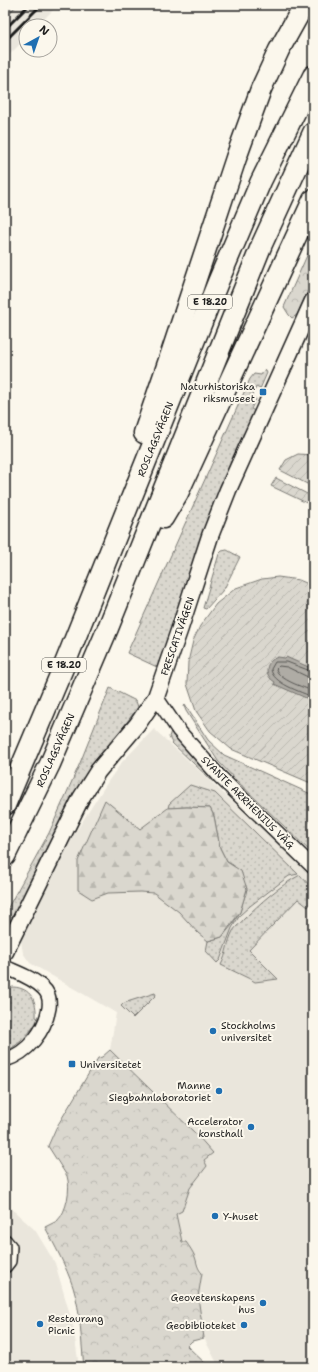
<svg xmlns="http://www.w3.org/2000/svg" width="318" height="1372" font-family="'Shantell Sans',sans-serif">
<defs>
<pattern id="grass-dots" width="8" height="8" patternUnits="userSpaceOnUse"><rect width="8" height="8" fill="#dad7ce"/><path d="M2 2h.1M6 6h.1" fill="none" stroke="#bab8b0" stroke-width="1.8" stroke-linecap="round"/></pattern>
<pattern id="forest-firs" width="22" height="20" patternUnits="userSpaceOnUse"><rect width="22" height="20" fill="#dad7ce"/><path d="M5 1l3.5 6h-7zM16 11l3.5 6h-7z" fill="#bab8b0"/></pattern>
<pattern id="park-crowns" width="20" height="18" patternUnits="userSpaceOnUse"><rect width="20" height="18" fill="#dad7ce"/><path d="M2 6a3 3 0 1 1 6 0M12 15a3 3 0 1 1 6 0" fill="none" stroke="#bab8b0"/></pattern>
<pattern id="garden-furrows" width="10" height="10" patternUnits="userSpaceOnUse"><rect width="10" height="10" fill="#dad7ce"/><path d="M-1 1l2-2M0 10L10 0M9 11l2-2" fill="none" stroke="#bab8b0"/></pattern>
</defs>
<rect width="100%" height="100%" fill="#fbf7ec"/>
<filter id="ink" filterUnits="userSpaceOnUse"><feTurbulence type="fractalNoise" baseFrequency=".025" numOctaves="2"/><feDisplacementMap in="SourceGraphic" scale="8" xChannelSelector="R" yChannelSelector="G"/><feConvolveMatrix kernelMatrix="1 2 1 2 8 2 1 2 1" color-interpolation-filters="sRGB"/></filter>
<g filter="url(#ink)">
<g fill="#eae6dc">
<path d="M17,5H58L37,26H26V38L5,59V18Z"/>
<path d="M154,729L313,876V1367H219L204,1338L198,1297L202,1272L194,1255L188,1244L182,1242L176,1213L182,1211L190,1188L207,1166L204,1161L213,1153L197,1135L110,1050L116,1013L30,963L23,953L21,941L64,850L109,780L122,762Z"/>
<path d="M5,1203L35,1230L55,1263L73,1325L79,1367H5Z"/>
</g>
<g fill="url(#grass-dots)" stroke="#7b7a75">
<path d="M265,369L267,373L260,389L256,387L252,397L256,399L251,409L255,411L206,523L171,630L157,667L127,653L250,379L254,374L261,375Z"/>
<path d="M227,550L240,557L224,589L206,609L203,608L219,554L222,551Z"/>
<path d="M110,688L136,701L138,707L94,767L5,935V913L49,833L80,763Z"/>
<path d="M185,705L208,740L224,755L313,795V854L235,779L218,761L186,711L184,706Z"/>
<path d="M171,731L214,780L213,782L172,743L169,737Z"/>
<path d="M190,785L215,793L298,874L289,876L250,906L240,915L232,928L220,960L217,963L206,951L208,941L222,937L232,925L240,912L247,889L233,865L227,862L220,848L214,816L210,808L187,807L168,808L169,804Z"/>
<path d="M300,875L313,889V900L308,907L298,899L249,950L278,979L255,982L250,979L221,965C227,954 227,942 233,931C236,926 241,923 244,919C260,903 279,886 300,875Z"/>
<path d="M13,987C31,988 37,1001 36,1017L38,1018C33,1031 18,1046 5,1052V989Z"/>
<path d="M155,993L156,995L133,1018L121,1006L124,1003Z"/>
</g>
<g fill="url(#forest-firs)" stroke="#7b7a75">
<path d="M5,5H17L5,18Z"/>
<path d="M105,800L140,829L168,808L187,807L210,808L214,816L220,848L227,862L241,871L247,889L240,912L222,937L208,941L198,933L179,912L154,893L140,892L108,893L92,899L78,890V861Z"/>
</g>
<g fill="url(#park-crowns)" stroke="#7b7a75">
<path d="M313,242V280L297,315L292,318L289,315L284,307Z"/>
<path d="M110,1050L197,1135L213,1153L204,1160L207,1166L190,1188L182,1211L176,1214L182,1242H186C189,1246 193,1252 195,1257C197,1262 197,1268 202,1273L198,1297L204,1338L192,1341L187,1346L209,1367H84C81,1341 81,1312 73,1287C66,1266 55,1246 45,1227C49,1225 53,1223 57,1221C67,1212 71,1188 67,1176L48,1146L56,1128L98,1058L102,1057Z"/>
</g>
<g fill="url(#garden-furrows)" stroke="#7b7a75">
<path d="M298,454L313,455V487L280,470L286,460Z"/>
<path d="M276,478L313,497V506L271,486Z"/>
<path d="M278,577L299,580L313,586V784L231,749L210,731L196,711L187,684L188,662L193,641L200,626L216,604L236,588L262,579Z"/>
</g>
<path fill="#afaca5" stroke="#74726e" d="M278,657L285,658L286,657L313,669V701L274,684L275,682C263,675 265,661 278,657Z"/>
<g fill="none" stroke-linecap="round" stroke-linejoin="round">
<g stroke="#575653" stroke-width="1">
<path d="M313,672L287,662H275L271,669C272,683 301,692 313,697"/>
<path d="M313,677H308L287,667L279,666L276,669C279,680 303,687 313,691"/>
</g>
<g stroke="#1c1c1c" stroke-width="16">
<g id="minor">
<path d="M156,697L179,731L219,776L313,867"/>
<path d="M5,967C18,973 33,978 43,988C49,993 50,1000 49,1008C45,1031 28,1053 5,1060"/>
<path d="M5,1241L10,1247L9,1261L5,1266"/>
</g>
</g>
<g stroke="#1c1c1c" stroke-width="19">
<path id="tertiary" d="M5,952L81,798L98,771L137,725L156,697L180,628L210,536L228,490L313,301"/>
</g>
<g stroke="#1c1c1c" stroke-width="23">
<g id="primary">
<path d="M144,433L169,360L236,158L261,89L279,50L304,5"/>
<path d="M163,518L178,493L313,200"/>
<path d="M5,805L66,661L218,282L261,181L313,76"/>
<path d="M5,856L50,764L108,628L262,244L313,133"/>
</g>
</g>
<use href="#minor" stroke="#fbf7ec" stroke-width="13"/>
<use href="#tertiary" stroke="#fbf7ec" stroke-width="16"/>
<use href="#primary" stroke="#fbf7ec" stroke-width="20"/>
<g stroke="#1c1c1c" stroke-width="3">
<path d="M5,29L29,5"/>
<path d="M5,41L41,5"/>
</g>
</g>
</g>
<g fill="#1f6fb2" stroke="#fbf7ec" stroke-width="1.5">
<rect x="259" y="388" width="8" height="8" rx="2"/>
<circle cx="213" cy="1031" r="4"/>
<rect x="68" y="1060" width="8" height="8" rx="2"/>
<circle cx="219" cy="1091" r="4"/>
<circle cx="251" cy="1127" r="4"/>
<circle cx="215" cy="1216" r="4"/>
<circle cx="263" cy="1303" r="4"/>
<circle cx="40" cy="1324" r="4"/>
<circle cx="244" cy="1325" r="4"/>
</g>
<g text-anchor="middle" stroke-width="4" stroke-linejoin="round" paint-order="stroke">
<g fill="#fbf7ec" stroke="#5f5e5a" stroke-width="1">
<rect x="188" y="295" width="44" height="14" rx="3"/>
<rect x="42" y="658" width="44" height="14" rx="3"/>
</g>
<g font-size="9" font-weight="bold" fill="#1c1c1c">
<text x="210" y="305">E 18.20</text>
<text x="64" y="668">E 18.20</text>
</g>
<g font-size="10" fill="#1c1c1c" stroke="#fbf7ec" text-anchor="end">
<text x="255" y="390">Naturhistoriska<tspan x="255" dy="12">riksmuseet</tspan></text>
<text x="221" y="1029" text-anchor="start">Stockholms<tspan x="221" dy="12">universitet</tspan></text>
<text x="80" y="1068" text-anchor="start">Universitetet</text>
<text x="211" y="1089">Manne<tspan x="211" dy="12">Siegbahnlaboratoriet</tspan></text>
<text x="243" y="1125">Accelerator<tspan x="243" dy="12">konsthall</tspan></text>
<text x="223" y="1220" text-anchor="start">Y-huset</text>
<text x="255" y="1301">Geovetenskapens<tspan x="255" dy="12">hus</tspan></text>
<text x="48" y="1322" text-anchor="start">Restaurang<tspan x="48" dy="12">Picnic</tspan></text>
<text x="236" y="1329">Geobiblioteket</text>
</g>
<g font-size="10" fill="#1c1c1c" stroke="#fbf7ec">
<text transform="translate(155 439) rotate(-68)" y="4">ROSLAGSVÄGEN</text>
<text transform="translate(177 636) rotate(-71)" y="4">FRESCATIVÄGEN</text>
<text transform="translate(55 750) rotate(-66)" y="4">ROSLAGSVÄGEN</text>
<text transform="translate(248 802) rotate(45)" y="4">SVANTE ARRHENIUS VÄG</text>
</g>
</g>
<rect width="318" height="1372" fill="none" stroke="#fbf7ec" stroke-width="20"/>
<rect x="10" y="10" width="298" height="1352" fill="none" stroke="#1c1c1c" stroke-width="1.5" filter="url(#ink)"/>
<g transform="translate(38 38) rotate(40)"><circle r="19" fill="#fbf7ec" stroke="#a29f99"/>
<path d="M0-3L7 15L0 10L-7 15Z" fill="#1f6fb2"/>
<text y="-6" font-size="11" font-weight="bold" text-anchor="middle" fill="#1c1c1c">N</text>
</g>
</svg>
